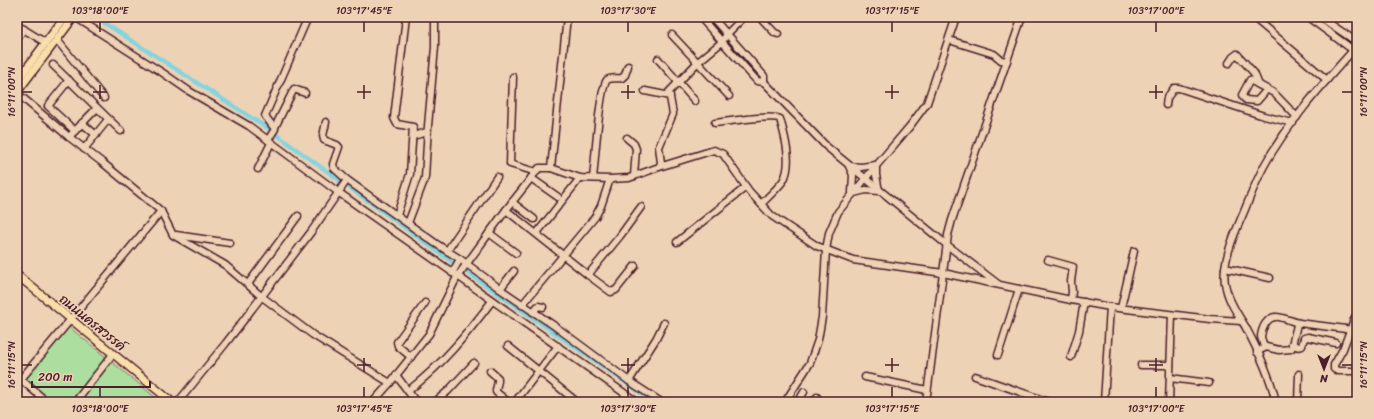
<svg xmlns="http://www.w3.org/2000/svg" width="1374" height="419" font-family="Sriracha,'Playpen Sans Thai',sans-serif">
<rect width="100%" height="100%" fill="#eed2b5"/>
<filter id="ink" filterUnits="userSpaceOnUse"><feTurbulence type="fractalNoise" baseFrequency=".025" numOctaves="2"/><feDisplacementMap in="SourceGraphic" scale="8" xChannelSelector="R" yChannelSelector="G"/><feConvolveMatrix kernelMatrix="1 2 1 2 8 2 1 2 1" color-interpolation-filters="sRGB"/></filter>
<g filter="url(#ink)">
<path fill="#abde9f" stroke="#7a7e65" d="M69,327L161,402H49L23,381Z"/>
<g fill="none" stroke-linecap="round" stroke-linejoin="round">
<path stroke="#84d4e0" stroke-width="4" d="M95,17L266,127L452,262L654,402"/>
<g stroke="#4a1f2b" stroke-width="9">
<g id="minor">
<path d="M75,17L163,73L189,91L249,126L338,192L637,402"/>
<path d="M700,17L757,81L764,82V76L712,17"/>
<path d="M760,17L775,33L778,34"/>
<path d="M1253,17L1327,80"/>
<path d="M1308,17L1353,50"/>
<path d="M1320,17L1357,42"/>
<path d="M17,25L46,43"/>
<path d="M672,35L729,96"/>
<path d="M17,39L24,29"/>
<path d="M57,40L104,98"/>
<path d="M949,40L994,54L1001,60L1007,61"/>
<path d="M658,59L695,101"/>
<path d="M1229,63L1233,57L1237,54L1254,73L1259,85"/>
<path d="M53,65L121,131"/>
<path d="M17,66L20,69"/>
<path d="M513,77L510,164L536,172"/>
<path d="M69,80L48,106L75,131"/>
<path d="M764,82L827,147L947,245L998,284"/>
<path d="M645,91L670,96"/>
<path d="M17,93L69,137L103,163L161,211L173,235L225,265L261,296L313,335L390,383"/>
<path d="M1264,93L1257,101L1246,100L1243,97L1242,95L1250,80L1274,93L1297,117"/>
<path d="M1166,105L1167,98L1174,88H1179L1264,116L1293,123"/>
<path d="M326,122L323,136L324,140L337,145L339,147L333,164L334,168L347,180L435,243L460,259L503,291L556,327L629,381L661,402"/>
<path d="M82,123L96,135"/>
<path d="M715,123C726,122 773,114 780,119C785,136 793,165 783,181C777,189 768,197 761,204"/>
<path d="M275,127L294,89L305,93"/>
<path d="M413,136L427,132"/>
<path d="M69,137L97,108"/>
<path d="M627,138L634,144L636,149L634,176"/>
<path d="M268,140L275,129L265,116L308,17"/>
<path d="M84,149L106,122"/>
<path d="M659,167L714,150L723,154L749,191L772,216L817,246L853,260L943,273L1071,300L1110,307L1210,319L1241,321"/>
<path d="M551,168L567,17"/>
<path d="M258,169L271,143"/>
<path d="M531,178L558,197"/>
<path d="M593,178C595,163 599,89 607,80C611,77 617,79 622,78L625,75L628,66"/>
<path d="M852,192L853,175L849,166L861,167L876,165"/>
<path d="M854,193L866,190L879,191L876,175V165"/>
<path d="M512,202L534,219"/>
<path d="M506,210L588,275L620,236L641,207"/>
<path d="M397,215L410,174L413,127L397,124L394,118L406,17"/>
<path d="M408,223L425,178L428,126L435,47V17"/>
<path d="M489,233L516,253"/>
<path d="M537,233L580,178"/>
<path d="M176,235L230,243"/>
<path d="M677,242L746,187"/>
<path d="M447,251L497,177"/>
<path d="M1048,260L1073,267L1071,281L1072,292L1071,300"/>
<path d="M1225,268L1270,278"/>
<path d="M452,273L460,259"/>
<path d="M588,275L611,292L616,290L635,266"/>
<path d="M248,284L298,216"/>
<path d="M500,289L514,271"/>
<path d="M522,305L595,217L601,206L610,179"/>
<path d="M1121,308L1134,251"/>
<path d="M533,312L538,306L543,307"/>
<path d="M1355,317L1343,349L1334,365V369L1338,371H1357"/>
<path d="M1292,344C1295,346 1298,348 1302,346L1304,338L1308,337L1336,343"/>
<path d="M508,346L577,402"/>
<path d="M1264,348C1264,344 1261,340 1261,336C1262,328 1267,317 1276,317C1280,316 1294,322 1299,323"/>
<path d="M1257,352L1266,347L1279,350L1291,349L1297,325L1299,323L1346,329"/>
<path d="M998,355L1019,289"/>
<path d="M411,357L398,346L397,342L425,303"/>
<path d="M1071,357L1079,331L1084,302"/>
<path d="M1141,365H1170"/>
<path d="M490,371L498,378C499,384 495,388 496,392L508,402"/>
<path d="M396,375L416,402"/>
<path d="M17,376L47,402"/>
<path d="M975,376L1049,402"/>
<path d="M865,377L927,390"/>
<path d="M1170,378L1209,383"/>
<path d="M21,379L161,211"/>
<path d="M629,381L656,339L664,323"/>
<path d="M408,391C442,365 467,334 492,301"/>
<path d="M75,402L113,354"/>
<path d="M178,402L226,343L311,232L347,180"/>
<path d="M373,402L390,383L429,334L457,277L506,210L539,168H551L580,178L610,179L629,178L659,167L661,163L659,147L673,114L669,92L698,62L722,42L727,34L744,17"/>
<path d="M435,402L448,391L474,363"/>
<path d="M515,402L558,346"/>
<path d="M785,402L810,363L818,340L822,317L826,250L829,233L838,212L865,179L910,126L927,103L956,17"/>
<path d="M798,402L804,392"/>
<path d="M813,402L817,397"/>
<path d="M926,402L948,235L952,220L1022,17"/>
<path d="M1104,402L1110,307"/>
<path d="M1169,402L1172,315"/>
<path d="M1276,402C1270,375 1258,350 1245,326C1238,315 1229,302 1226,288C1220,269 1232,239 1240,221C1248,203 1255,183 1264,166C1289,121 1324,83 1357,46"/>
<path d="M1298,402L1299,374"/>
</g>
</g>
<g stroke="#4a1f2b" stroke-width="10">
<g id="major">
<path d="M17,81L65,17"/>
<path d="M17,92L74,17"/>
<path d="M17,275L172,402"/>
</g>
</g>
<use href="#minor" stroke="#eed2b5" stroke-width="6"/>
<use href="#major" stroke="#f9deab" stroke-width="7"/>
</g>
</g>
<path fill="none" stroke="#4a1f2b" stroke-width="1.5" d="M100,22V32M364,22V32M628,22V32M892,22V32M1156,22V32M100,85V99M364,85V99M628,85V99M892,85V99M1156,85V99M22,92H32M93,92H107M357,92H371M621,92H635M885,92H899M1149,92H1163M1342,92H1352M364,358V372M628,358V372M892,358V372M1156,358V372M22,365H32M357,365H371M621,365H635M885,365H899M1149,365H1163M1342,365H1352M100,387V397M364,387V397M628,387V397M892,387V397M1156,387V397"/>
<g text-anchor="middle" stroke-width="3.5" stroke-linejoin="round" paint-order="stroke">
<g font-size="13" fill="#4a1f2b" stroke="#eed2b5">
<text transform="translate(93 322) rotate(39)" y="5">ถนนนครสวรรค์</text>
</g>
</g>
<rect width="1374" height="419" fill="none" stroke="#eed2b5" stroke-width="44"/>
<g transform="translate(1324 369) rotate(180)" stroke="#eed2b5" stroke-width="3" paint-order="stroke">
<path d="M0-3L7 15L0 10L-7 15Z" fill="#4a1f2b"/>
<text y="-6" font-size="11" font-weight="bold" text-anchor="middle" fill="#4a1f2b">N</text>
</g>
<path d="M32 381v6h118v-6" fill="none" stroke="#4a1f2b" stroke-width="2"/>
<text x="38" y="381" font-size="12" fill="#4a1f2b" stroke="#eed2b5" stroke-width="3" paint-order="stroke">200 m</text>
<rect x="22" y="22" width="1330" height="375" fill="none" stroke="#4a1f2b" stroke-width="1.5"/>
<g font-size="10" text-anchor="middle" fill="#4a1f2b">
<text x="100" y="14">103°18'00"E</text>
<text x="364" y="14">103°17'45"E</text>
<text x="628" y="14">103°17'30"E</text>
<text x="892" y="14">103°17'15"E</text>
<text x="1156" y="14">103°17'00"E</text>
<text transform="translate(1363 92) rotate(-90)" y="4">16°11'00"N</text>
<text transform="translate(11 92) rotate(-90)" y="4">16°11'00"N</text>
<text transform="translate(1363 365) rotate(-90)" y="4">16°11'15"N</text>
<text transform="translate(11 365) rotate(-90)" y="4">16°11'15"N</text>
<text x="100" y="412">103°18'00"E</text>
<text x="364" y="412">103°17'45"E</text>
<text x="628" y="412">103°17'30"E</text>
<text x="892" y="412">103°17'15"E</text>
<text x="1156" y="412">103°17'00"E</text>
</g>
</svg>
